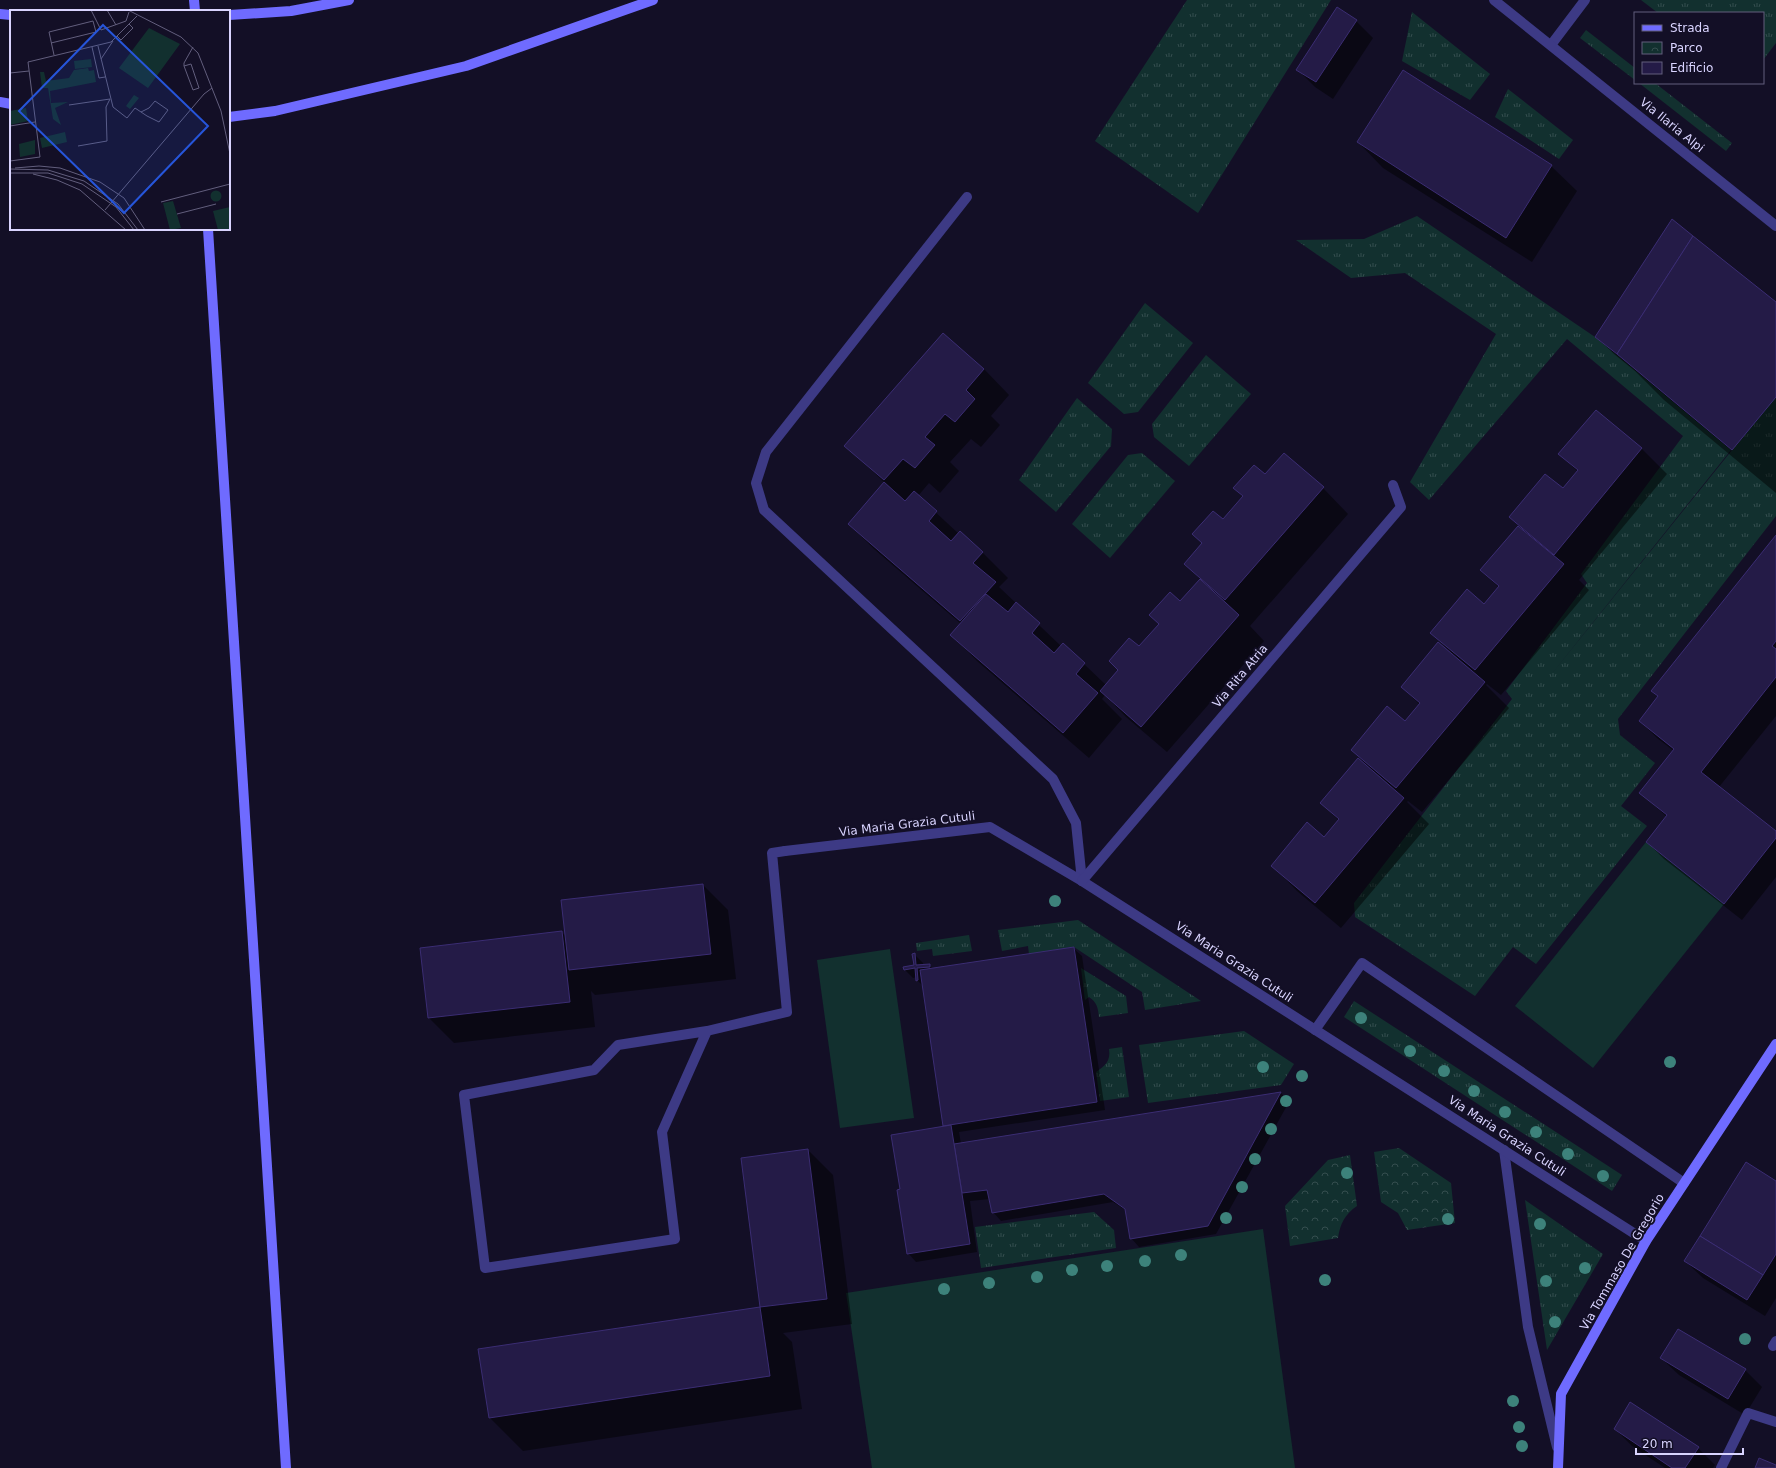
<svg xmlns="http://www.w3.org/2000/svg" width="1776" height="1468" font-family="'DejaVu Sans',sans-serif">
<defs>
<pattern id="grass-tufts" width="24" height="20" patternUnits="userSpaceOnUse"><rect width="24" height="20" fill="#12302f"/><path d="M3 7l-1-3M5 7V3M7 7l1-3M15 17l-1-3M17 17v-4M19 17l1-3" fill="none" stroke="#344d4e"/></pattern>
<pattern id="park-crowns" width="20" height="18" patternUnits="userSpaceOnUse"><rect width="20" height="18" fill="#12302f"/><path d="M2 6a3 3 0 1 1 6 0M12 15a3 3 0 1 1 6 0" fill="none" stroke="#344d4e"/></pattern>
</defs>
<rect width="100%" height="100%" fill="#130f26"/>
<g fill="url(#grass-tufts)">
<path d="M1187,0H1331L1198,213L1095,141Z"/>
<path d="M1641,0H1776V43L1763,60V13H1658Z"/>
<path d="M1412,12L1490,74L1470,100L1402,61Z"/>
<path d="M1586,30L1635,68V80L1580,38Z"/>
<path d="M1639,83H1655L1732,143L1726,151Z"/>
<path d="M1508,89L1573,140L1559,159L1495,117Z"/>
<path d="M1417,216L1595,337L1731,450L1546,681L1774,398L1776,399V516L1618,719L1620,735L1655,763L1621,806L1647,826L1536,964L1513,947L1475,996L1355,917L1354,903L1512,699L1506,691L1587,583L1581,574L1683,436L1567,339L1429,500L1410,482L1496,334L1405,273L1351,278L1296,240L1364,239Z"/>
<path d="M1145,303L1193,343L1138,412L1124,414L1088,383Z"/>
<path d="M1206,355L1251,394L1189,466L1154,437L1152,424Z"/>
<path d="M1077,398L1112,429L1111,446L1056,512L1019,480Z"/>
<path d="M1142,453L1175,481L1110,558L1072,524L1128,455Z"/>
<path d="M1078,920L1201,1001L1145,1010L1142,992L1074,947L1029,954L1028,946L1002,951L998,930Z"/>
<path d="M969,935L972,951L933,956L932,949L917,951L916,943Z"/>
<path d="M1081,968L1126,996L1128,1013L1099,1017C1098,1008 1097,1002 1089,997L1085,1000Z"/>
<path d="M1354,1001L1622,1175L1612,1191L1344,1017Z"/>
<path d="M1244,1031L1294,1064L1281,1085L1148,1103L1139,1045Z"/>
<path d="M1122,1047L1129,1097L1100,1101L1096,1072C1105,1066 1111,1061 1109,1049Z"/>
<path d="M1525,1200L1603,1254L1547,1350Z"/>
<path d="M1094,1212L1114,1230L1116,1248L981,1268L975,1227Z"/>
</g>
<g fill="url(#park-crowns)">
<path d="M1399,1148L1451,1183L1455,1223L1407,1230L1398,1213L1381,1202L1374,1152Z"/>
<path d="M1350,1155L1357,1206C1345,1214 1340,1224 1338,1238L1290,1246L1285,1206L1328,1160Z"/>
</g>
<g fill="#12302f">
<path d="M1646,842L1724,904L1593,1068L1515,1006Z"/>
<path d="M890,949L914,1118L840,1128L817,960Z"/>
<path d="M1263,1229L1295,1468H872L846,1293Z"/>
</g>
<g fill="#0007">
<path d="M1356,21L1373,38L1333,99L1315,87L1298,70Z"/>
<path d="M1403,72L1551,166L1577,191L1532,262L1383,168L1358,142Z"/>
<path d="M1776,303V493L1664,400L1635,371L1614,354L1597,337Z"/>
<path d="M943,334L984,369L1009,395L991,416L1000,425L981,447L971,439L950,462L959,471L940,493L929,483L918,496L959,534L982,552L1008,578L999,587L1061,646L1063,644L1106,685L1201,580L1185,564L1243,497L1234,488L1265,476L1284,454L1323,488L1348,514L1250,626L1264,641L1167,752L1126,717L1105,695L1102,699L1122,719L1089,758L977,661L952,635L961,624L874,549L849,524L885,483L846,446Z"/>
<path d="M1596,411L1642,449L1667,474L1579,580L1589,590L1501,695L1487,684L1486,685L1509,708L1422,812L1408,801L1407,802L1429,824L1341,928L1297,891L1272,865L1325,838L1339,821L1322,803L1372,770L1352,750L1405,723L1420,705L1402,687L1453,654L1431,633L1485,606L1499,588L1482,570L1519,526L1510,517L1563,490L1578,472L1560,454Z"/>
<path d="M1776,536V716L1719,787L1776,832V877L1742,920L1664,859L1647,842L1667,817L1641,793L1674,751L1657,738L1640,721L1659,697L1653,691Z"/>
<path d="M703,885L728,910L736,979L595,995L591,991L595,1027L454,1043L429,1018L562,932L566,937Z"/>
<path d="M1073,948L1082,956L1105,1110L959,1132L961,1144L1281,1093L1289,1102L1216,1234L1139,1247L1131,1238L1127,1211L1113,1202L1001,1221L993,1212L990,1199L970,1201L977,1252L916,1262L908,1253L901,1190L944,1127L923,986L917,980V977L913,978L904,969L915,966L914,954L923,963V966L929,965L934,969Z"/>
<path d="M808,1150L833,1175L852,1324L783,1333L792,1342L802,1409L523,1451L490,1418L480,1350L761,1308L742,1159Z"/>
<path d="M1776,1182V1298L1765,1316L1703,1278L1685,1261Z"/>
<path d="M1661,1358L1745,1370L1762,1387L1745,1415L1679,1375Z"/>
<path d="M1615,1429L1698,1448L1715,1465L1713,1468H1665L1632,1446Z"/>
</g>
<g fill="#241b47" stroke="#3b2d73">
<path d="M1337,7L1357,20L1316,82L1296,70Z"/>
<path d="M1403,70L1552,165L1506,238L1357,142Z"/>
<path d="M1672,219L1693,236L1617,354L1595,337Z"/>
<path d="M1693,236L1776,302V397L1732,450L1617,354Z"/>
<path d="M943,333L984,369L966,390L975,399L955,422L945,414L925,437L935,445L915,468L903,459L884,480L844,446Z"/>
<path d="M1596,410L1642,448L1554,555L1509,517L1545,474L1563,488L1578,470L1558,454Z"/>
<path d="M1284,453L1324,487L1225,600L1184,564L1202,543L1192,534L1213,511L1223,519L1243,496L1233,488L1254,465L1265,474Z"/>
<path d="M884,482L905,501L914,491L937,511L929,521L951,541L960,531L983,552L973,563L996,582L960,621L848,524Z"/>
<path d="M1518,526L1564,564L1475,670L1430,633L1467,589L1484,604L1499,586L1480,570Z"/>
<path d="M1776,535V641L1772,646L1776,649V677L1701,772L1776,831V838L1724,904L1646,842L1667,815L1639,793L1674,749L1639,721L1658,696L1651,691Z"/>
<path d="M1200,579L1239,615L1141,727L1100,691L1118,670L1109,661L1129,638L1139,646L1159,624L1149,615L1170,592L1180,601Z"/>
<path d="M986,594L1008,612L1016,602L1040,623L1032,633L1054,653L1063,643L1085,663L1076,674L1098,693L1063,733L950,635Z"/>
<path d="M1438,642L1485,682L1396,788L1351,750L1387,706L1405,721L1420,703L1401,687Z"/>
<path d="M1358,758L1404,798L1315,903L1271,866L1307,822L1324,837L1339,819L1320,803Z"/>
<path d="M703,884L711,954L569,970L561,900Z"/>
<path d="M562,931L570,1002L428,1018L420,948Z"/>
<path d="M1074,947L1097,1102L943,1126L920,970Z"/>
<path d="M915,953L916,965L930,964V967L917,968L918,980L916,981L915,968L904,970L903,967L914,965L912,954Z"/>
<path d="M1281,1092L1208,1226L1130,1239L1125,1209L1104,1194L992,1213L987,1190L962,1193L954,1144Z"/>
<path d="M951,1125L970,1244L907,1254L897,1190L900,1189L891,1135Z"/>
<path d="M808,1149L827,1299L760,1307L741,1158Z"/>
<path d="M1746,1162L1776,1181V1254L1763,1275L1700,1236Z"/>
<path d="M1700,1236L1763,1275L1747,1300L1684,1261Z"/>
<path d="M760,1307L770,1376L489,1418L478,1349Z"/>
<path d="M1678,1329L1746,1369L1728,1399L1660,1358Z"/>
<path d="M1630,1402L1699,1447L1685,1468H1672L1614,1429Z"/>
<path d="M1759,1458L1776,1465V1468H1755Z"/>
</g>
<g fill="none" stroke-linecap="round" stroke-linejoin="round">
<g stroke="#3d3a85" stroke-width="10">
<path d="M1551,45L1585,0"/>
<path d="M967,197L766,452L756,483L764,510L1053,779L1076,823L1082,881"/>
<path d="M707,1031L662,1132L675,1239L485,1268L464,1095L594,1070L618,1045L707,1031L787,1012L772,853L785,851"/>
<path d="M1504,1150L1528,1327L1557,1447"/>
<path d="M1721,1468L1748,1413L1776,1422"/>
</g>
<g stroke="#3d3a85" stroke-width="10">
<path d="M1494,0L1776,226"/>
<path d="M785,851L990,827L1082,881L1646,1241"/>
<path d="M1082,881L1401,507L1393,485"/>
<path d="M1315,1030L1362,963L1684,1183"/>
<path d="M1773,1346L1776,1341"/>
</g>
<g stroke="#6f6bff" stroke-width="10">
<path d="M194,0L195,11"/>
<path d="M0,14L11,15"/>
<path d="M229,15L291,11L349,0"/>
<path d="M0,102L11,104"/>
<path d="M229,117L275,111L466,66L653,0"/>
<path d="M208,229L286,1468"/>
<path d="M1558,1468L1561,1394L1646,1241L1776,1044"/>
</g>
</g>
<g fill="#3d827b">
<circle cx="1055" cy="901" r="6"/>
<circle cx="1361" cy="1018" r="6"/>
<circle cx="1410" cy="1051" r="6"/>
<circle cx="1670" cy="1062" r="6"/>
<circle cx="1263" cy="1067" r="6"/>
<circle cx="1444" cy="1071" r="6"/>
<circle cx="1302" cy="1076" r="6"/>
<circle cx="1474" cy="1091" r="6"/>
<circle cx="1286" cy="1101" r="6"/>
<circle cx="1505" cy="1112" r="6"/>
<circle cx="1271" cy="1129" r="6"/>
<circle cx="1536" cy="1132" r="6"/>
<circle cx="1568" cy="1154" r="6"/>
<circle cx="1255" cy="1159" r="6"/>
<circle cx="1347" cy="1173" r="6"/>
<circle cx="1603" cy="1176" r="6"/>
<circle cx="1242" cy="1187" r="6"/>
<circle cx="1226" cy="1218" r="6"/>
<circle cx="1448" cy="1219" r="6"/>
<circle cx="1540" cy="1224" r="6"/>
<circle cx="1181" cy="1255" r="6"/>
<circle cx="1145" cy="1261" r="6"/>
<circle cx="1107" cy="1266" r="6"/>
<circle cx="1585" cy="1268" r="6"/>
<circle cx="1072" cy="1270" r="6"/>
<circle cx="1037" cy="1277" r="6"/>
<circle cx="1325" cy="1280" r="6"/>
<circle cx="1546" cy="1281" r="6"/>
<circle cx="989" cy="1283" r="6"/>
<circle cx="944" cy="1289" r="6"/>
<circle cx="1555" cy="1322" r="6"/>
<circle cx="1745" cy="1339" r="6"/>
<circle cx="1513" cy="1401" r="6"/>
<circle cx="1519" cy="1427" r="6"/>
<circle cx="1522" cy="1446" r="6"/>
</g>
<g text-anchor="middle" stroke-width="4" stroke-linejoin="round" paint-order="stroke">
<g font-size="12" fill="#d9d4ff" stroke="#130f26">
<text transform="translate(1672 125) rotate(39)" y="4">Via Ilaria Alpi</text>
<text transform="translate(1240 676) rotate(-50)" y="4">Via Rita Atria</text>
<text transform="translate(907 824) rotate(-7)" y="4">Via Maria Grazia Cutuli</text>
<text transform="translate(1234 962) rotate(33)" y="4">Via Maria Grazia Cutuli</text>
<text transform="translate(1507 1136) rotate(33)" y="4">Via Maria Grazia Cutuli</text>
<text transform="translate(1622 1262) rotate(-60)" y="4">Via Tommaso De Gregorio</text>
</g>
</g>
<g transform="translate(10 10)">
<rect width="220" height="220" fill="#130f26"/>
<path d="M78,58L79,61L84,60L86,72L40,81L41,93L58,92L45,98L51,115L43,109L38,78H32L30,62H34L36,71L59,68L64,60ZM16,98L18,111L0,115V101ZM55,122L57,132L32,138L30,128ZM25,130V144L10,147L9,134ZM163,191L171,218L160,220L153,193Z" fill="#12302f"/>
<path d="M220,197V220H208L203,201Z" fill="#12302f"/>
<path d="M139,18L170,34L138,78L109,58ZM81,49L82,57L65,59L64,51ZM124,85L129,88L120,99L116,96ZM200.5 186a5.5 5.5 0 1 1 11 0a5.5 5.5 0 1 1-11 0Z" fill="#12302f"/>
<path fill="none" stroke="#625e7d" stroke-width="1" d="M81,0L91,20L116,11L119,2M97,0L106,15M118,0L171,27L188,43L211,101L220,144M107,26L111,30L123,18L119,14M41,33L86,22L83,11L39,22L44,45M88,36L103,97L117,108L125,98L137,106L149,112L158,100L145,91L139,98L131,102M82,37L89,68L95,67M91,49L103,31M174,56L181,54L189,78L183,80L174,56V53L183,37M0,63L19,61M59,95L100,89M0,116L25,112M68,136L97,131L96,97L100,89M0,151L30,147L18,52L101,32L127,6M5,158L29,156L50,158L90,172L114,188L135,220M0,159L38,160L74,171L108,194L128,220M0,163H38L72,174L106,197L124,220M23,164L47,170L70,180L116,220M151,192L220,174M95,200L194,84L202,78M167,204L206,194"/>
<path fill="#2655da" fill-opacity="0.15" stroke="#2655da" stroke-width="2" d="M93,15L198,116L114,203L9,101Z"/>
<rect width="220" height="220" fill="none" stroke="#d9d4ff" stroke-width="2"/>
</g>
<rect x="1634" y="12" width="130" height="72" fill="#130f26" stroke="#625e7d"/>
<rect x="1642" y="25" width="20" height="6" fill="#6f6bff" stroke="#625e7d"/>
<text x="1670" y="32" font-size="12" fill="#d9d4ff">Strada</text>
<rect x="1642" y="42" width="20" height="12" fill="url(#park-crowns)" stroke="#625e7d"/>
<text x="1670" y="52" font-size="12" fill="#d9d4ff">Parco</text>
<rect x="1642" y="62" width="20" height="12" fill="#241b47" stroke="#625e7d"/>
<text x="1670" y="72" font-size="12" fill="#d9d4ff">Edificio</text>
<path d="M1636 1448v6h107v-6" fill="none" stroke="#d9d4ff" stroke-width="2"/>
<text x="1642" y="1448" font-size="12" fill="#d9d4ff" stroke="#130f26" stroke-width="3" paint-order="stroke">20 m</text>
</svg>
